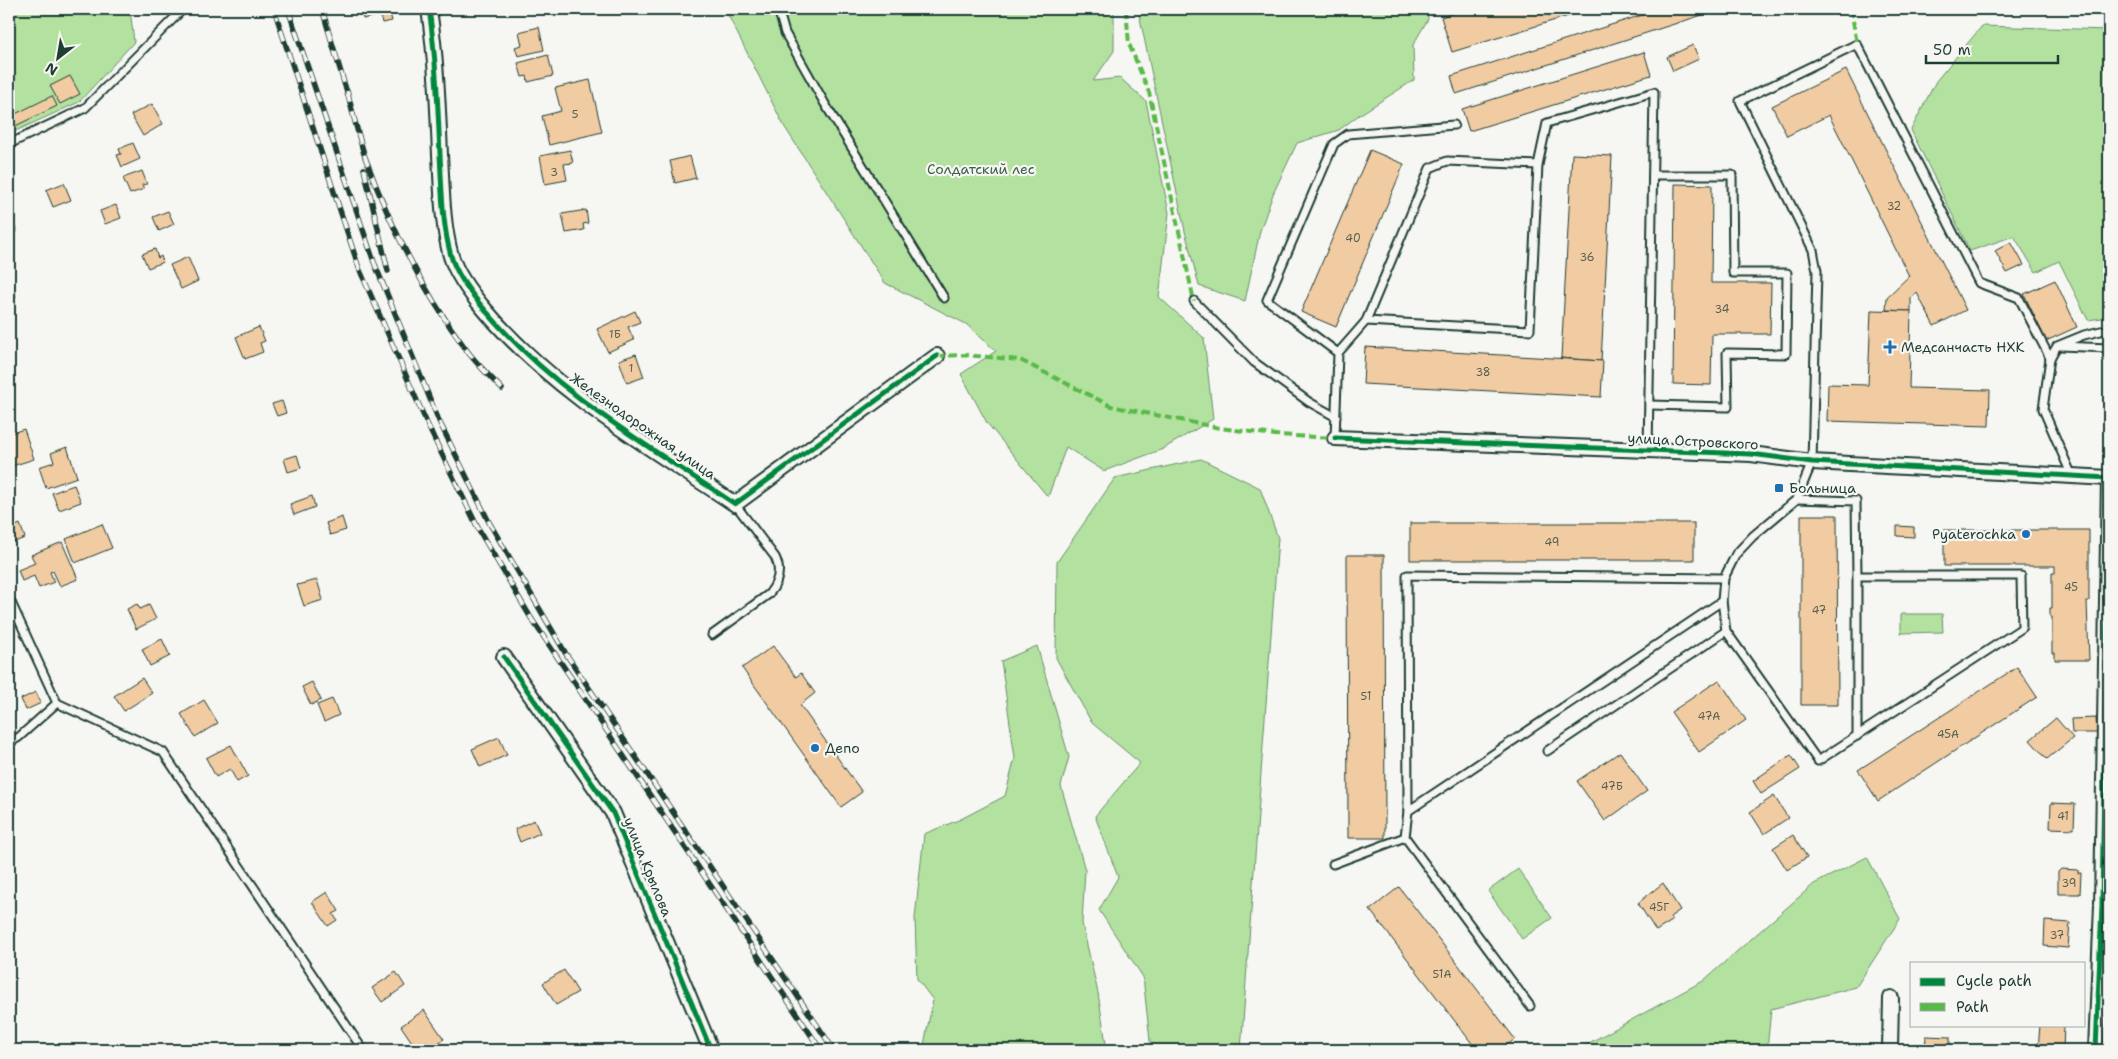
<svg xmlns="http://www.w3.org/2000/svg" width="2118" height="1059" font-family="'Shantell Sans',sans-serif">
<rect width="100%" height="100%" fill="#f6f6f2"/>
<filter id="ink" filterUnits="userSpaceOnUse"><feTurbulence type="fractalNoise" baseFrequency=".02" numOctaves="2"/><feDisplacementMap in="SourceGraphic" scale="10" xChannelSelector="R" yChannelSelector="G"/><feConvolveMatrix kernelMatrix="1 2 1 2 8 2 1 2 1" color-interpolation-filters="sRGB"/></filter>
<g filter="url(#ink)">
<g fill="#b3e1a0" stroke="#698f6a">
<path d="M9,9H130L134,42L79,102L9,134Z"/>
<path d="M725,9H1114V51L1093,81L1120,78L1146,101L1169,213L1159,297L1204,338L1213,419L1163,449L1104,471L1066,447L1048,497L987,423L961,374L996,351L966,324L885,283L784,126Z"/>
<path d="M1138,9H1427L1428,19L1413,45L1414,80L1359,115L1339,130L1297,143L1273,194L1260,231L1245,301L1199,286L1185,231Z"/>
<path d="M1982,26L2109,30V317L2088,320L2059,261L2036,272L2014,236L1970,251L1911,130L1936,81Z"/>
<path d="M1201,459L1260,488L1278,538L1241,1050H1151L1143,977L1099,910L1118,877L1095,816L1140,763L1092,723L1056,658L1057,562L1115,478Z"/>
<path d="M1901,614H1942L1943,632L1901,633Z"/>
<path d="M1037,646L1069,757L1061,786L1085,870L1082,923L1098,993L1107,1050H923L933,1000L917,979L915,918L924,834L961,819L1005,796L1015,758L1001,661Z"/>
<path d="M1867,857L1900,919L1856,987L1771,1009L1767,1050H1576L1703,981L1814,884Z"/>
<path d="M1518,869L1552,918L1522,939L1488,891Z"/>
</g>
<g fill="#f1cba1" stroke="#1f3d34">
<path d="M361,9H389L392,21L382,23L380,15L363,19Z"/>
<path d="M1467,9H1591L1452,52L1441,17Z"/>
<path d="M1661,9H1721L1456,94L1451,76Z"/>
<path d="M539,27L544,50L518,56L515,47L522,45L519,32Z"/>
<path d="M1693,45L1699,59L1673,71L1667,57Z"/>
<path d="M1644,52L1651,75L1469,131L1462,109Z"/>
<path d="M548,55L553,76L528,82L527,76L522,77L518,63Z"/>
<path d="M1846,70L1966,310L1934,326L1917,293L1911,298V311L1886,310L1887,297L1909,276L1829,115L1787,136L1772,106Z"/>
<path d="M70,76L80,94L60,104L50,86Z"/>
<path d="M590,80L602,132L549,145L542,116L561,111L555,88Z"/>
<path d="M52,96L57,106L9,129V117Z"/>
<path d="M152,104L163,124L143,136L131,115Z"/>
<path d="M133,143L140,159L122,167L117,155L121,154L119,149Z"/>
<path d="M570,150L573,163L564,164L567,180L545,184L540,156Z"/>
<path d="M1370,150L1404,164L1336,327L1301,312Z"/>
<path d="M1572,154L1612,156L1601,361L1561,358Z"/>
<path d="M690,156L696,178L675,183L670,161Z"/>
<path d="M142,171L147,184L142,185L144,189L130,194L123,178Z"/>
<path d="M64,183L71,200L53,207L46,190Z"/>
<path d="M1675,184L1712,185L1711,283H1771L1770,334H1712L1711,385L1673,384Z"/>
<path d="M116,205L121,218L105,224L100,211Z"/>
<path d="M586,210L588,223L583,224L584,230L566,233L562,214Z"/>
<path d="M168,211L174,224L159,231L153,217Z"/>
<path d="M12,218L17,232L9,235V219Z"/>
<path d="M2011,242L2024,265L2007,273L1995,251Z"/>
<path d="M9,246L14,263L9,264Z"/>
<path d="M155,249L158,258L161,256L163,262L148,268L142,254Z"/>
<path d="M188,257L198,281L181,289L170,265Z"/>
<path d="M9,275L16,297L9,299Z"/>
<path d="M2055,280L2077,327L2046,341L2024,294Z"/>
<path d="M1871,310L1911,311L1909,388L1990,390L1989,426L1827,421L1828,384L1868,385Z"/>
<path d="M635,311L640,322L628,327L634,340L608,352L597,329Z"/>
<path d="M259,327L265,341L260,343L263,352L245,359L236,337Z"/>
<path d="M1365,347L1603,361L1601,397L1363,384Z"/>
<path d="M636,354L644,377L627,383L619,360Z"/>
<path d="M282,401L286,413L277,416L272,404Z"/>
<path d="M24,429L34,459L9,467V434Z"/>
<path d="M67,447L77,477L46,488L39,467L54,462L51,453Z"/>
<path d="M297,455L301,468L288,472L284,459Z"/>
<path d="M74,485L81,502L59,510L52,493Z"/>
<path d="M312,496L315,507L294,515L290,504Z"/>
<path d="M1801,515H1837L1838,705H1801Z"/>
<path d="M342,517L346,530L330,535L326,523Z"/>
<rect x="1410" y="523" width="284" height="37"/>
<path d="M20,524L25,538L9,544V529Z"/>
<path d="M102,524L112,548L75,563L66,539Z"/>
<path d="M1897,526L1914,527V537L1897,536Z"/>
<path d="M1944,530H2089V601H2087L2089,660H2055V653H2052V617H2050V608H2052V573H2055V566H1944Z"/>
<path d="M62,542L78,579L60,586L53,571L50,572L54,582L39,588L34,576L22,581L18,570L35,563L31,555Z"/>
<path d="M1347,555H1384L1385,838H1348Z"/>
<path d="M317,580L323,600L304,606L297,585Z"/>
<path d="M137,604L140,609L149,605L156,619L136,629L127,609Z"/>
<path d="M162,639L170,656L150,666L142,649Z"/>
<path d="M773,646L796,677L801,673L815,693L800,705L862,792L841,807L742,668Z"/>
<path d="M2017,667L2037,697L1878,801L1858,770Z"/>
<path d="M142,678L152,693L124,711L114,696Z"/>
<path d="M1719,680L1746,720L1699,752L1671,712Z"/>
<path d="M312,682L321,700L311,705L302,687Z"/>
<path d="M36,692L41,703L26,710L21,699Z"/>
<path d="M332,699L339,715L324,722L317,705Z"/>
<path d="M204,700L218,723L195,737L181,714Z"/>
<path d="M2056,718L2073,738L2047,759L2030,740Z"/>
<path d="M2096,718L2097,733H2072L2071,719Z"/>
<path d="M499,737L507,755L480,767L472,749Z"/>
<path d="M231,745L248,776L237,782L230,769L216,777L206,758Z"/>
<path d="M1620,752L1647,791L1605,821L1577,781Z"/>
<path d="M1791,755L1800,769L1761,794L1753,781Z"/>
<path d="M1774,796L1788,818L1764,834L1750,812Z"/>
<path d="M2051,803L2075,804L2074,829L2050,828Z"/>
<path d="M534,820L540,833L520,842L515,829Z"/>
<path d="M1793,835L1807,857L1787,870L1773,848Z"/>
<path d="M2061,869L2078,870V873H2081L2080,894H2058V872Z"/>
<path d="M1663,883L1680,910L1670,917L1672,921L1656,931L1638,903Z"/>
<path d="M1399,887L1515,1039L1501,1050H1477L1370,910Z"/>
<path d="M327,892L339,911L333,914L337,920L328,926L312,902Z"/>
<path d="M2045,921L2070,923L2068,948L2044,946Z"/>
<path d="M564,970L578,992L556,1005L543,983Z"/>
<path d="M396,972L405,986L382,1002L372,988Z"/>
<path d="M424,1010L444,1039L428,1050L423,1044L416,1048L401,1026Z"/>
<path d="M2040,1025H2064L2063,1050L2038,1049Z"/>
<path d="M1926,1036L1950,1037V1050H1925Z"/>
<path d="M502,1045L505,1050H486L494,1046L496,1049Z"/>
</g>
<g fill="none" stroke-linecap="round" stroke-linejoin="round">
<g stroke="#1f3d34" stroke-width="11">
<g id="service">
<path d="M778,9L785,33L825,104L944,298"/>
<path d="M9,144L85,108L183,9"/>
<path d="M1194,301L1254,362L1309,402L1336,417"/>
<path d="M1366,321L1530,330L1538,165L1547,123L1654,92L1648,451"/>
<path d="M2060,346L2109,348"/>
<path d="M1338,353L1366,321L1430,168L1447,161L1538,165"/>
<path d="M2050,358L2057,346L2084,335L2109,329"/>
<path d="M1650,405L1728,407L1727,353L1786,354L1787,273H1733L1732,175H1653"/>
<path d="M1335,438L1338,353L1267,300L1334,144L1348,134L1454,125"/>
<path d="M9,598L57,703L19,737L9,743"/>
<path d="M1726,631L1818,761L2022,628L2021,576H1857L1856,501L1797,499"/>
<path d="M712,635L769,594C778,583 782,571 775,557L735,504"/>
<path d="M57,703L163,752L363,1050"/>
<path d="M1857,736V576"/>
<path d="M1547,751L1726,631L1722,601L1724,578L1736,554L1753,536L1797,499L1812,462L1817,271L1813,250L1740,101L1857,44L1979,283L2019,298L2050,358L2043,409L2072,476"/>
<path d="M1408,811L1407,575L1724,578"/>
<path d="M1333,864L1405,837"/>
<path d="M1530,1006L1405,837L1408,811L1722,601"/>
</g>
</g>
<g stroke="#1f3d34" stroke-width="18">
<g id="minor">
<path d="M429,9C436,57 438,106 440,155C442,189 442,224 451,256C457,276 472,295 485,310C553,391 648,446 735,504L937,356"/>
<path d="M1335,438L1751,454L1812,462L2109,478"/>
<path d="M504,657L613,813L711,1050"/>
<path d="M1890,1050L1891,998"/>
<path d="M2096,1050L2102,905L2109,478"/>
</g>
</g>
<use href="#service" stroke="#f6f6f2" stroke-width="7"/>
<use href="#minor" stroke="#f6f6f2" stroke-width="14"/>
<g stroke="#1f3d34" stroke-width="5.5">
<g id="rail">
<path d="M274,9L359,268L429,428L480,532L531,618L821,1050"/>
<path d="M288,9L374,262L439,421L490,524L566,654L834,1050"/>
<path d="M322,9L348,96"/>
<path d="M347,91C353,113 358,135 365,157C390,226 424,293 468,352C478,365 490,377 502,389"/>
<path d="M364,169L388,271"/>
</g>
</g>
<use href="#rail" stroke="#f6f6f2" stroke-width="4" stroke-dasharray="11" stroke-linecap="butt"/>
<g stroke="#58b947" stroke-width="4" stroke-dasharray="8 4" stroke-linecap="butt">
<path d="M1126,9L1129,44L1149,92L1194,301"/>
<path d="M1851,9L1857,44"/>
<path d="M937,356L966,355L1020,360L1111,406L1220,428L1276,435L1335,438"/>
</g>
<g stroke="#f6f6f2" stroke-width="8">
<g id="cycleway">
<path d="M429,9C436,57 438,106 440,155C442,189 442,224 451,256C457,276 472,295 485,310C553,391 648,446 735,504L937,356"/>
<path d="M1335,438L1751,454L1812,462L2109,478"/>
<path d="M504,657L613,813L711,1050"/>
<path d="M2096,1050L2102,905L2109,478"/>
</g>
</g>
<use href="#cycleway" stroke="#00873e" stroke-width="5"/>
</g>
</g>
<g fill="#1f6fb2" stroke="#f6f6f2" stroke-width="2">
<path d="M1887.5 339.5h5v5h5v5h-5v5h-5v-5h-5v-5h5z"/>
<rect x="1774" y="483" width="10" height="10" rx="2.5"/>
<circle cx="2026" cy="534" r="5"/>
<circle cx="815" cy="748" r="5"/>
</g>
<g text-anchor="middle" stroke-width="4.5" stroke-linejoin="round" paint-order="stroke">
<g font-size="11" fill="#54604f">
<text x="575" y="118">5</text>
<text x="554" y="176">3</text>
<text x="1894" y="210">32</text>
<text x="1353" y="242">40</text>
<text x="1587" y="261">36</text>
<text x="1722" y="313">34</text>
<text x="615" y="338">1Б</text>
<text x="631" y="372">1</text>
<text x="1483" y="376">38</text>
<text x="1552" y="546">49</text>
<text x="2071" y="591">45</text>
<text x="1819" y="614">47</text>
<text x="1366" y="700">51</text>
<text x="1709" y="720">47А</text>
<text x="1948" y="738">45А</text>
<text x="1612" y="790">47Б</text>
<text x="2063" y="820">41</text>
<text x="2069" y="887">39</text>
<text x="1659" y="911">45Г</text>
<text x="2057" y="939">37</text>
<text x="1442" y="978">51А</text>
</g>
<g font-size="14" fill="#3d5e4a" stroke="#f6f6f2">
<text x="981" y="174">Солдатский лес</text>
</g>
<g font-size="14" fill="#1f3d34" stroke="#f6f6f2" text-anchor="start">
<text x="1901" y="352">Медсанчасть НХК</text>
<text x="1789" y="493">Больница</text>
<text x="2016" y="539" text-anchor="end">Pyaterochka</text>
<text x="825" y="753">Депо</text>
</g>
<g font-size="14" fill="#1f3d34" stroke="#f6f6f2">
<text transform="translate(643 426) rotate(35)" y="5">Железнодорожная улица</text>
<text transform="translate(1693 441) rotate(3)" y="5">улица Островского</text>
<text transform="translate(648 867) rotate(68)" y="5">улица Крылова</text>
</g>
</g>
<rect width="2118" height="1059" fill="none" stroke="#f6f6f2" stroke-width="30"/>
<rect x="15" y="15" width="2088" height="1029" fill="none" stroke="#1f3d34" stroke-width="2" filter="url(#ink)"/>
<rect x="1910" y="962" width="175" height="65" fill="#f6f6f2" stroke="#a0aca6"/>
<rect x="1920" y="978" width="25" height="8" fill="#00873e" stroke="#a0aca6"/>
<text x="1956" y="986" font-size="15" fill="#1f3d34">Cycle path</text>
<rect x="1920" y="1003" width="25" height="8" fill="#58b947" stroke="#a0aca6"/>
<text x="1956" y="1012" font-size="15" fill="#1f3d34">Path</text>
<g transform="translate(58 58) rotate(211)" stroke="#f6f6f2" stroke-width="4" paint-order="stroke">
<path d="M0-4L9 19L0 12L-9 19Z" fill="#1f3d34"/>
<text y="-8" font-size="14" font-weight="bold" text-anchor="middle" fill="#1f3d34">N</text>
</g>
<path d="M1926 55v8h132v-8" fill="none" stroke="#1f3d34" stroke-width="2.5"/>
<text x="1933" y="55" font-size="15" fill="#1f3d34" stroke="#f6f6f2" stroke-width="4" paint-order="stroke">50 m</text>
</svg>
